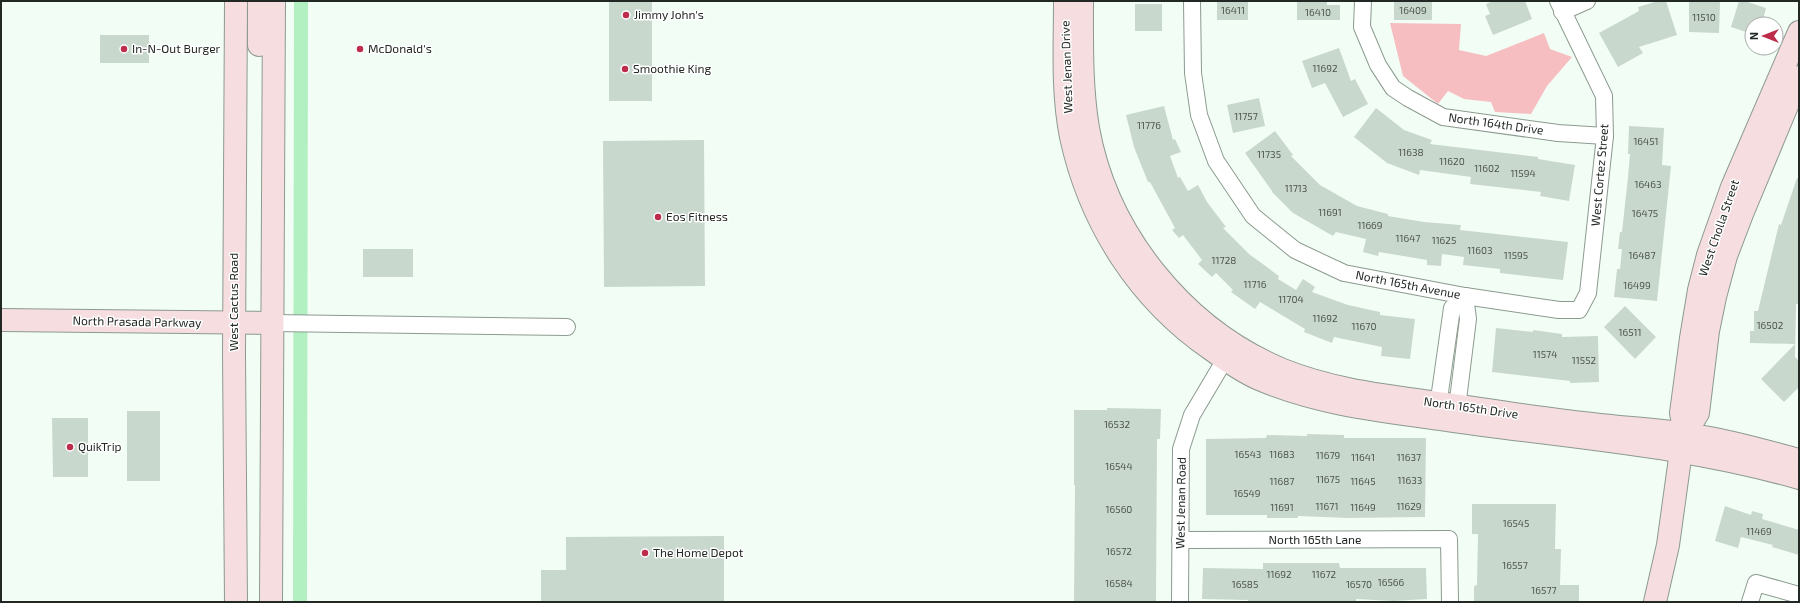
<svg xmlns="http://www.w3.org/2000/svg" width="1800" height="603" font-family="'Exo 2',sans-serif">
<rect width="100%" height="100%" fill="#f2fef5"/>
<path fill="#f6bec1" d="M1390,23L1461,24L1459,50L1486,56L1544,33L1550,49L1572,57L1547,86L1531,114L1495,112L1491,102L1464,99L1448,91L1438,104L1403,76Z"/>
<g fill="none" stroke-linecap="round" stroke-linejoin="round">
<path stroke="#b2f0c1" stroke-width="14" d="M300,602L301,1"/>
</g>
<g fill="#c9d8cc">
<rect x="609" y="1" width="43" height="100"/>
<rect x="1217" y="1" width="31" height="19"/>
<path d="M1297,1H1327V5H1340V20H1297Z"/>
<rect x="1394" y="1" width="38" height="19"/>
<path d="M1493,1H1525L1532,19L1493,35L1485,16L1490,14L1486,4Z"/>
<path d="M1658,1H1666L1677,35L1639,47L1643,53L1618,67L1599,33L1639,11L1638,7Z"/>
<path d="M1689,1H1720L1719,33L1689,32Z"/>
<path d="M1739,1H1745L1766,8L1762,24H1752V34L1731,27Z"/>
<rect x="1135" y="4" width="27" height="27"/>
<rect x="100" y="35" width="49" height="28"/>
<path d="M1339,48L1351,81L1355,79L1368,104L1343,117L1325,83L1312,88L1302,61Z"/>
<path d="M1259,98L1265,126L1233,133L1227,105Z"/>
<path d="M1164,106L1173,140L1175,139L1181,152L1170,156L1178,178L1180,177L1188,191L1198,185L1207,202L1226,227L1223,228L1249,254L1279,276L1278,279L1296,290L1303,279L1315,287L1312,292L1348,305L1380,312V315L1415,319L1410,359L1381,356L1382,347L1334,337L1332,343L1304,332L1305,329L1260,302L1255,309L1231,292L1233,290L1216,273L1212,277L1198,264L1202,260L1183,235L1179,238L1172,230L1175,228L1150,182H1148L1134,147L1126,115Z"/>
<path d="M1376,108L1404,130L1432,140L1430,144L1538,157V159L1575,165L1569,201L1540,196L1541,192L1470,184L1471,177L1420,170L1419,175L1387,163L1354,137Z"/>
<path d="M1629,126L1664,128L1662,165L1671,166L1657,301L1614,297L1617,269H1620L1622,249H1618L1620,232H1622L1628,177L1630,154H1628Z"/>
<path d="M1275,131L1293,155L1291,156L1320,185L1357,206L1388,214V216L1424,222L1461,225L1460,230L1568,242L1563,280L1500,273V269L1463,265L1464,257L1442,254L1441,266L1427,265V260L1379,252L1378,256L1363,252L1366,239L1336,232L1333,236L1293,213L1272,192V191L1245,153Z"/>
<path d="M704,140L705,286L604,287L603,141Z"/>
<path d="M1797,178L1799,179V304H1796L1795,357L1799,361V387L1784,402L1761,379L1795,344L1750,343V331H1754V311H1758L1779,224L1781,225Z"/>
<rect x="363" y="249" width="50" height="28"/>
<path d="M1625,306L1656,337L1635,359L1604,327Z"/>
<path d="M1496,328L1533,332V330L1562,334V337L1598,336L1599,382L1570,383V381L1492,372Z"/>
<path d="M1107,408L1161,409L1160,439H1157L1156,602H1074L1075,485H1074V410H1107Z"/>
<rect x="127" y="411" width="33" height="70"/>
<path d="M52,418H88V477H53Z"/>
<path d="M1307,434L1344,435V438H1426L1425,517L1348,518L1298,516V518H1267V515H1206V439L1266,438L1267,435L1307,436Z"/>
<path d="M1472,504H1556L1555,549H1561L1560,585H1579V602H1474V586L1477,585L1478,534H1472Z"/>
<path d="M1725,506L1751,515L1752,511L1763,514L1762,519L1799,530V555L1772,547L1773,545L1741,537L1738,548L1715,541Z"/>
<path d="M724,536V602H541V570H566V537Z"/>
<path d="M1263,563H1339L1340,568H1426L1427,599L1394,601L1356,599V602H1248V600L1202,599L1203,568L1263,569Z"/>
</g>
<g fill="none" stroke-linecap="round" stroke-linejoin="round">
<g stroke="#8c9a8f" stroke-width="18">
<g id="street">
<path d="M1192,1L1193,73L1199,115L1216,161L1253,216L1295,250L1344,273L1465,296L1559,310H1579L1588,293L1605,136L1604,96L1558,1"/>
<path d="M1363,1L1362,27L1378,65L1393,88L1408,98L1443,117L1558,133L1605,136"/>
<path d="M1562,12L1587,1"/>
<path d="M272,323L567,327"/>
<path d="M1437,413L1452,308L1465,296"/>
<path d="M1456,416L1468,319L1465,296"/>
<path d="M1180,540L1449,539L1450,602"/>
<path d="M1180,602L1181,449L1192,415L1230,351"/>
<path d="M1750,602L1756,583L1799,595"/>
</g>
</g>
<g stroke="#8c9a8f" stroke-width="24">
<g id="secondary">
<path d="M236,1L234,354L236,602"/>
<path d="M259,1V45"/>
<path d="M1065,1C1065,46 1062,92 1071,137C1090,224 1139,300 1212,350C1227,361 1243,372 1259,379C1317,404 1380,411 1441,419C1560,437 1682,444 1799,478"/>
<path d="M1082,1C1082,43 1081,86 1088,128C1107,234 1184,329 1283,370C1335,391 1391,396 1446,404C1494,411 1543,419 1592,424C1622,428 1654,429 1684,434C1723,439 1761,450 1799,460"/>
<path d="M1,320L272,323"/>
<path d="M1685,434L1681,413L1691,338L1699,290L1708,255L1732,187L1799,32"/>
<path d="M271,602L274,1"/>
<path d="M1655,602L1668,545L1681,451L1685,434L1698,413L1708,331L1715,297L1726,256L1742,214L1799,77"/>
</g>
</g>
<use href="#street" stroke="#fff" stroke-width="16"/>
<use href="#secondary" stroke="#f6dddf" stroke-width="22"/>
</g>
<g fill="#bd2c4b" stroke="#fff" stroke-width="1.5">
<circle cx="626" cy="15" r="4"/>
<circle cx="124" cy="49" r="4"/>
<circle cx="360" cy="49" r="4"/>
<circle cx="625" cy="69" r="4"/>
<circle cx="658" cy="217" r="4"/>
<circle cx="70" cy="447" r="4"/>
<circle cx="645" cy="553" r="4"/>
</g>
<g text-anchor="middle" stroke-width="3" stroke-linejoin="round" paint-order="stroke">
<g font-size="10" fill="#4c544d">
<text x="1233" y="14">16411</text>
<text x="1413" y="14">16409</text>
<text x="1318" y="16">16410</text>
<text x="1704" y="21">11510</text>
<text x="1325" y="72">11692</text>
<text x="1246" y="120">11757</text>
<text x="1149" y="129">11776</text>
<text x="1646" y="145">16451</text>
<text x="1411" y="156">11638</text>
<text x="1269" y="158">11735</text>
<text x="1452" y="165">11620</text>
<text x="1487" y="172">11602</text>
<text x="1523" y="177">11594</text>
<text x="1648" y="188">16463</text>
<text x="1296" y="192">11713</text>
<text x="1330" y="216">11691</text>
<text x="1645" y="217">16475</text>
<text x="1370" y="229">11669</text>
<text x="1408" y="242">11647</text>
<text x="1444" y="244">11625</text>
<text x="1480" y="254">11603</text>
<text x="1516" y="259">11595</text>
<text x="1642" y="259">16487</text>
<text x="1224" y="264">11728</text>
<text x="1255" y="288">11716</text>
<text x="1637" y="289">16499</text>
<text x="1291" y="303">11704</text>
<text x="1325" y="322">11692</text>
<text x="1770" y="329">16502</text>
<text x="1364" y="330">11670</text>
<text x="1630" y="336">16511</text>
<text x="1545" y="358">11574</text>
<text x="1584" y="364">11552</text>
<text x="1117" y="428">16532</text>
<text x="1248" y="458">16543</text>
<text x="1282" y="458">11683</text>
<text x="1328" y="459">11679</text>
<text x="1363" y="461">11641</text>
<text x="1409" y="461">11637</text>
<text x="1119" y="470">16544</text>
<text x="1328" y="483">11675</text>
<text x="1410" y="484">11633</text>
<text x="1282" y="485">11687</text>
<text x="1363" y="485">11645</text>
<text x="1247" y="497">16549</text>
<text x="1327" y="510">11671</text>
<text x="1409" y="510">11629</text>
<text x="1282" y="511">11691</text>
<text x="1363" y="511">11649</text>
<text x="1119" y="513">16560</text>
<text x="1516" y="527">16545</text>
<text x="1759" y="535">11469</text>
<text x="1119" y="555">16572</text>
<text x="1515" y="569">16557</text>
<text x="1279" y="578">11692</text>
<text x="1324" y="578">11672</text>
<text x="1391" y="586">16566</text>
<text x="1119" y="587">16584</text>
<text x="1245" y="588">16585</text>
<text x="1359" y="588">16570</text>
<text x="1544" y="594">16577</text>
</g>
<g font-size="12" fill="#222823" stroke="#fff" text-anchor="start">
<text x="634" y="19">Jimmy John's</text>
<text x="132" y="53">In-N-Out Burger</text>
<text x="368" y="53">McDonald's</text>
<text x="633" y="73">Smoothie King</text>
<text x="666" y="221">Eos Fitness</text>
<text x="78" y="451">QuikTrip</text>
<text x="653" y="557">The Home Depot</text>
</g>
<g font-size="12" fill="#222823" stroke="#fff">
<text transform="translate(1067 67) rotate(-92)" y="4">West Jenan Drive</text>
<text transform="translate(1496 124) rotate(8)" y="4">North 164th Drive</text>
<text transform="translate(1600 175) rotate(-85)" y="4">West Cortez Street</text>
<text transform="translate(1719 228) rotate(-71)" y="4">West Cholla Street</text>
<text transform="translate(1408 285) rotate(11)" y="4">North 165th Avenue</text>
<text transform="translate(234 302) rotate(-90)" y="4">West Cactus Road</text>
<text transform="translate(137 322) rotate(1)" y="4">North Prasada Parkway</text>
<text transform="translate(1471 408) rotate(8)" y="4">North 165th Drive</text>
<text transform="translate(1181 503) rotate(-89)" y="4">West Jenan Road</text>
<text x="1315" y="544">North 165th Lane</text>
</g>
</g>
<rect width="1800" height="603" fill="none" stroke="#222823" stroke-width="4"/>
<g transform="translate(1764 36) rotate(270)"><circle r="19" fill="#ffffff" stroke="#a7a9a7"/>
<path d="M0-3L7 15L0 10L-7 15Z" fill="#bd2c4b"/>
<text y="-6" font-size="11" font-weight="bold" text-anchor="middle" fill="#222823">N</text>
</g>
</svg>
